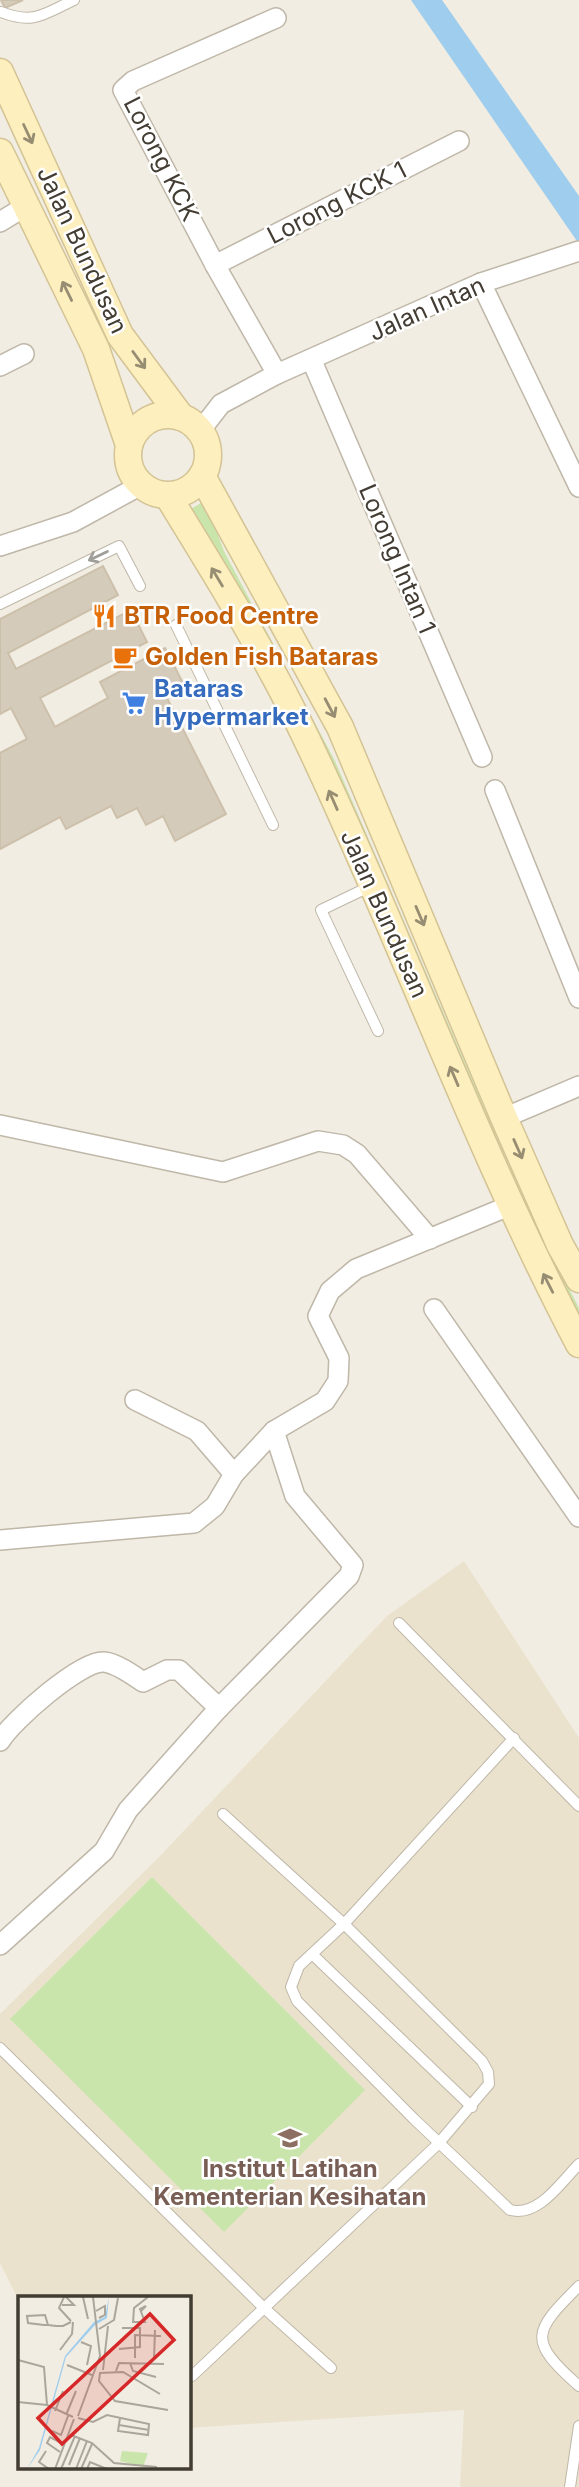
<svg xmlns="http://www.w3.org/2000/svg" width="579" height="2487" font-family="Inter,sans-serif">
<rect width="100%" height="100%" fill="#f1ede2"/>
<path fill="#eae2cc" d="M464,1561L579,1738V2487H460L464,2410L189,2428V2298H19V2301L0,2263V2014L161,1855L387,1616Z"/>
<g fill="#cae5ab">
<path d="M205,501L224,551L335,761L528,1209L579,1308V1321L183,513Z"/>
<path d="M152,1877L365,2090L224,2232L10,2019Z"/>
</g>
<path fill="#9ecdee" d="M411,0H442L579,196V244Z"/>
<g fill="#d5cbbb" stroke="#cdc0ab" stroke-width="2">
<path d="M1,0H23L5,8Z"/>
<path d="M103,566L118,595L8,653L16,669L131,610L147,642L40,698L55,727L108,698L100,682L165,648L183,683L164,692L226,814L175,841L163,816L146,825L137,808L117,818L111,806L66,829L60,817L0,849V753L27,739L11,708L0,714V619Z"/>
</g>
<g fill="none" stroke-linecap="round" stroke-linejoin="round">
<g stroke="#bfb7a8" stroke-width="12">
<g id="service">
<path d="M1,12C34,25 44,14 74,0"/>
<path d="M0,604L119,546L140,586"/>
<path d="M176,625L273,825"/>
<path d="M371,886L321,910L378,1031"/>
<path d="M399,1623L579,1806"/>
<path d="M514,1738L344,1924L299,1966L291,1987L297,2001L414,2119L510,2210C539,2217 560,2183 579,2164"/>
<path d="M312,1954L472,2107"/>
<path d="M0,2048L264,2308L331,2368"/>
<path d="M579,2286C533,2332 527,2340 579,2386"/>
<path d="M192,2376L438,2144L489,2084L488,2072L482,2061L344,1924L223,1814"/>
<path d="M570,2487L579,2426"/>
</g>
</g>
<g stroke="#bfb7a8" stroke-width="22">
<g id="minor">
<path d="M276,18L133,81L123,90L215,265L277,374"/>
<path d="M0,222L26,206"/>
<path d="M215,265L459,141"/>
<path d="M481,283L579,487"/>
<path d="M312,361L482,757"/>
<path d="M0,366L24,354"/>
<path d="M200,431L221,404L277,374L481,283L579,251"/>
<path d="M0,546L73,522L141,485"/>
<path d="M495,790L579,998"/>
<path d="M504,1118L579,1086"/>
<path d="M0,1125L223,1172L318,1141L343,1145L357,1154L430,1239"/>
<path d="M434,1309L579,1517"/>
<path d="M135,1400L197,1431L234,1474"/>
<path d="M0,1540L194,1523L215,1506L234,1474L274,1431L325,1401L338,1381L339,1358L318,1316L330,1291L356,1269L509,1206"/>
<path d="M0,1741C12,1721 81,1660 104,1662C116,1663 133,1675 143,1682L167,1670H179L219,1708"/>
<path d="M0,1945L104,1851L128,1810L219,1708L349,1576L353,1565L295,1496L274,1431"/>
</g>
</g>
<g stroke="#d4c394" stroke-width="29">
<g id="secondary">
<path d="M0,72L120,335L181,417"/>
<path d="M0,152L96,349L129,445"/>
<circle cx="168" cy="455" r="40"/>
<path d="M202,476L340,727L504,1118L560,1245L579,1279"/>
<path d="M168,496C216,575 267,655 307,740C402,939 476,1148 579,1344"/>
</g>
</g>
<use href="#service" stroke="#fff" stroke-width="10"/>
<use href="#minor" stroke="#fff" stroke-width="19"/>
<use href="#secondary" stroke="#feefbf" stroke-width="26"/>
</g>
<defs><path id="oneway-shaft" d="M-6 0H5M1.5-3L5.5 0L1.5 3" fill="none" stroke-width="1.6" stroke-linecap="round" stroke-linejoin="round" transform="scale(1.75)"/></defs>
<g stroke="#978d72">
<use href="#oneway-shaft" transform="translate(28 134) rotate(65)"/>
<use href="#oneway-shaft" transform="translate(67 291) rotate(-116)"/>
<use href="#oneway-shaft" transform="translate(139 360) rotate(54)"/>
<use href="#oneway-shaft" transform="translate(217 577) rotate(-121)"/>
<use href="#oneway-shaft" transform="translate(330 708) rotate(62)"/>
<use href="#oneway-shaft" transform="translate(333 800) rotate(-114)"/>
<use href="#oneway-shaft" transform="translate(420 916) rotate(67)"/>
<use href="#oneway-shaft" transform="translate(454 1076) rotate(-113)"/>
<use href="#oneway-shaft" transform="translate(518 1149) rotate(66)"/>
<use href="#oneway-shaft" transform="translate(548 1283) rotate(-117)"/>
</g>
<use stroke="#a09e99" href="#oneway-shaft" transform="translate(98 556) rotate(154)"/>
<defs>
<g id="restaurant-bare" transform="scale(1.89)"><path d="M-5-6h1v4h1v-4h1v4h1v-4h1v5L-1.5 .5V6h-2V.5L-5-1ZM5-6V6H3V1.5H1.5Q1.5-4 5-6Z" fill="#e8710a" stroke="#fff" stroke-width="2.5" paint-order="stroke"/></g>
<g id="cafe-bare" transform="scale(1.89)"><path d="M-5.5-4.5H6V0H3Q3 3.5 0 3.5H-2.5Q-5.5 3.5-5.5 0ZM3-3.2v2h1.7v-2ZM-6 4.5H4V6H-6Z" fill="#e8710a" stroke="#fff" stroke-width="2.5" paint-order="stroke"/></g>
<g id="supermarket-bare" transform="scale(1.89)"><path d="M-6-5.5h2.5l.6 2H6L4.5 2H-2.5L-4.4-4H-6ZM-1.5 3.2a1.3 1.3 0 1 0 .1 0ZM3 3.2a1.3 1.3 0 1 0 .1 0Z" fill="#3f7fe0" stroke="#fff" stroke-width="2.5" paint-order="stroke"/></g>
<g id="school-bare" transform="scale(1.89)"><path d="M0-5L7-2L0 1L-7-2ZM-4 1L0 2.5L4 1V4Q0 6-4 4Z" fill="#8d6e63" stroke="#fff" stroke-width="2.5" paint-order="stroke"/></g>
</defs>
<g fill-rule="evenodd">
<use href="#restaurant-bare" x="104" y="616"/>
<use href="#cafe-bare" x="125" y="657"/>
<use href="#supermarket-bare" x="134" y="703"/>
<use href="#school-bare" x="290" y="2138"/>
</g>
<g text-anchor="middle" stroke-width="5" stroke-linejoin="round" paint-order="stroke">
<g font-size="24" fill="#423c33" stroke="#fff">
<text transform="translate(161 159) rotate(63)" y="8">Lorong KCK</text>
<text transform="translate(337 203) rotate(-27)" y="8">Lorong KCK 1</text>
<text transform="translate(82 250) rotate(65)" y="8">Jalan Bundusan</text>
<text transform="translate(427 309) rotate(-24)" y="8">Jalan Intan</text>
<text transform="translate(397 559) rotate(67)" y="8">Lorong Intan 1</text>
<text transform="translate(384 914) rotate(66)" y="8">Jalan Bundusan</text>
</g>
<g font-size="24" font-weight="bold" fill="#c56008" stroke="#fff" text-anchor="start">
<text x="124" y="624">BTR Food Centre</text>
<text x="145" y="665">Golden Fish Bataras</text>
</g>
<g font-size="24" font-weight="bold" fill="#366cbe" stroke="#fff" text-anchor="start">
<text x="154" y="697">Bataras<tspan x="154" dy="28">Hypermarket</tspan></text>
</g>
<g font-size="24" font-weight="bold" fill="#785e54" stroke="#fff">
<text x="290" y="2177">Institut Latihan<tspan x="290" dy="28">Kementerian Kesihatan</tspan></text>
</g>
</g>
<g transform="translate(18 2296)">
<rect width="173" height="173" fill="#f1ede2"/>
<path d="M104,155L130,157L125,171L102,165Z" fill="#cae5ab"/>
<path d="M91,1L89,22L77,29L48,61L22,154L9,173L21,152L47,60L76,26L87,21Z" fill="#9ecdee"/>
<path fill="none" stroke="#aba69c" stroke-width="2" d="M46,1L41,12L53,25M65,1L70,23M44,9H56L48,1M78,15L87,10V19L81,22M115,26H127L122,13L128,10L123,15M115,27L116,12L130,1M30,29L27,19L9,20L10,27L26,29H30L38,30H45L53,26M81,33L96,24L100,2M63,46L73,50L69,69M101,53L122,51V32H104M42,54L54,38L55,26M117,62V39L143,40M136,63L137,34M0,64L26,71L29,109L55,121M112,67L115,75L138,81M49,69L74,79M85,74L90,30M98,75L101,67L146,68M81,77L105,76L142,98M82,77L81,85L97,105L150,114M0,106L29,109M37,115L45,95M48,119L58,95M60,120L82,60L75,1M60,122L75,126L89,119L131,128L130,139L100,135L102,122M101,129L131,134M34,135L43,139L50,120M53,139L74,147L96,167L139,171M28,155L21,166L31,173M42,156L29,147L32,141L45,148M51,169L62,142M37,173L56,123M43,173L57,140M58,173L69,145M63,173L74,148M69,173L72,166L89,173"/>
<path fill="#d62828" fill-opacity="0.15" stroke="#d62828" stroke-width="3.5" d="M132,18L156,44L44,148L20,122Z"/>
<rect width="173" height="173" fill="none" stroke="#423c33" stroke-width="3.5"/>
</g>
</svg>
